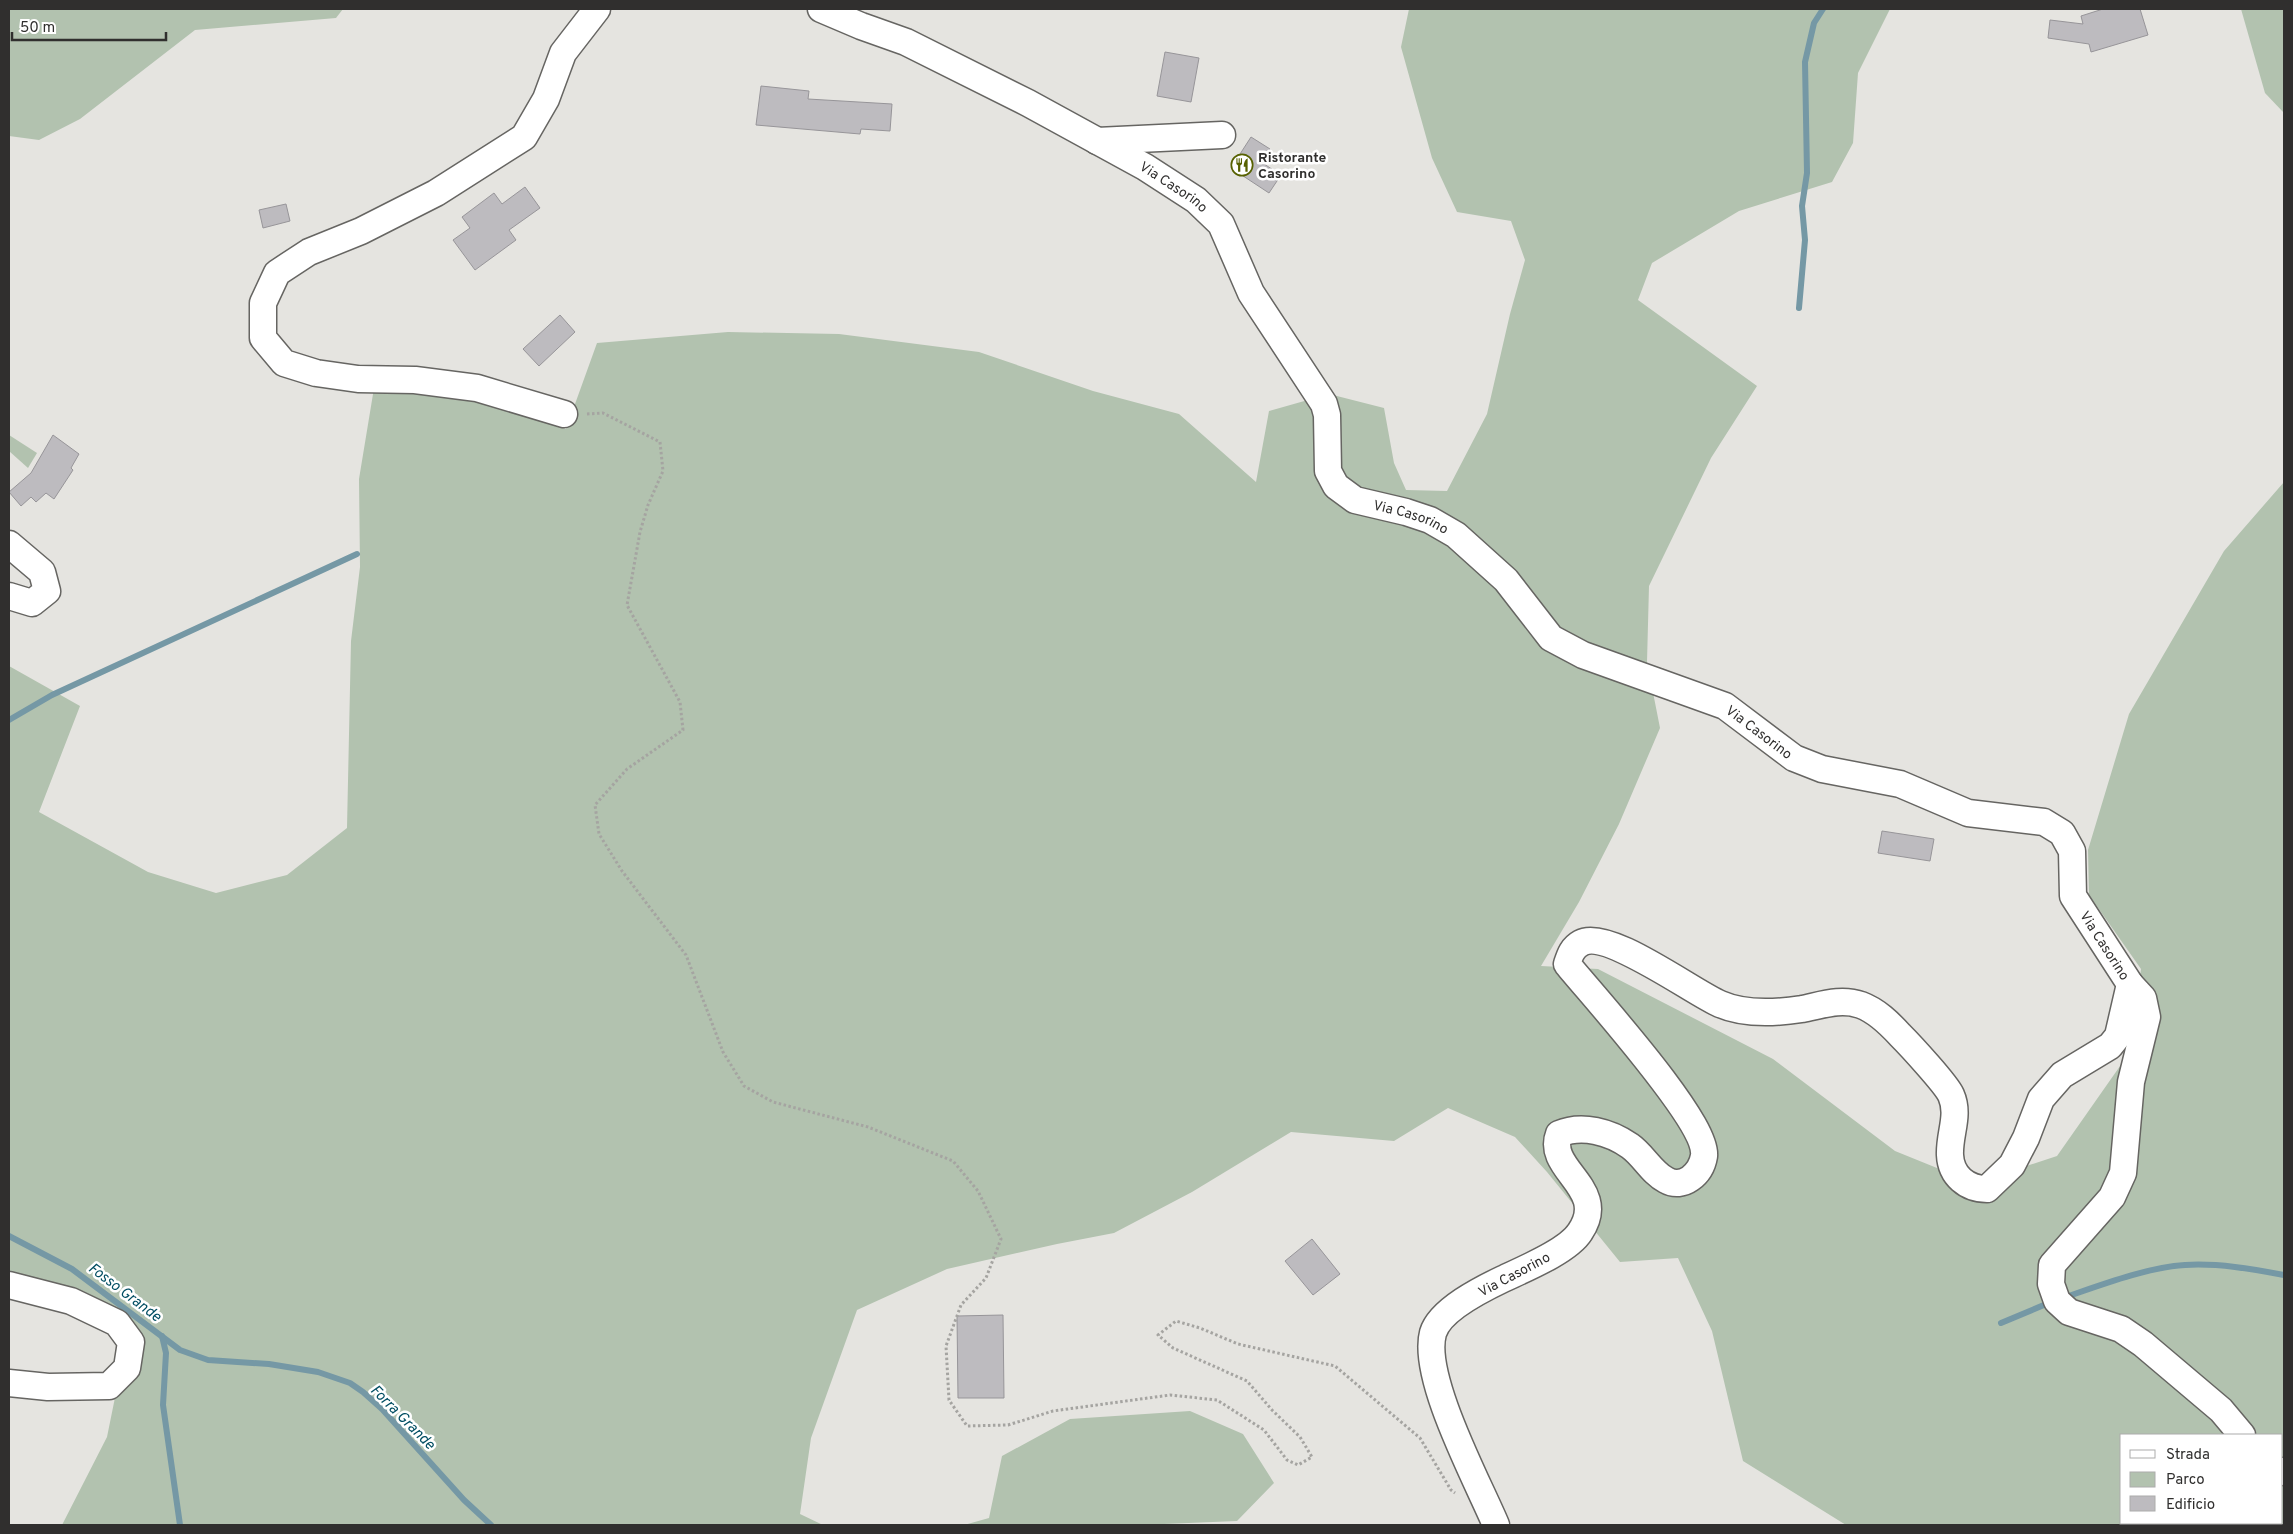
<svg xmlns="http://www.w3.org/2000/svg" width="2293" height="1534" font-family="Overpass,sans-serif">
<rect width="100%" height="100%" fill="#e5e4e0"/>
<g fill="#b2c2af" fill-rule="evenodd">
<path d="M9,9H343L336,18L195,30L80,119L39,140L9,136Z"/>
<path d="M1409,9H1890L1858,73L1853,143L1832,182L1739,211L1652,263L1638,300L1757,386L1711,458L1649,586L1647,662L1660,728L1619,824L1579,902L1541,966L1598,969L1773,1059L1895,1151L1974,1183L2057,1156L2132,1049L2141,969L2089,895L2088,850L2129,714L2224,551L2284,482V1525H1846L1743,1461L1712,1331L1678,1258L1620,1262L1547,1172L1515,1137L1448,1108L1394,1141L1291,1132L1192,1192L1114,1233L1057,1244L947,1269L857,1310L811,1438L800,1514L823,1525H62L107,1437L122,1363L119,1310L9,1275V666L80,706L39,812L148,872L216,893L287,875L347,828L351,641L360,567L359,479L374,388L479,397L566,429L597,343L728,332L839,334L979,352L1093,391L1179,414L1256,482L1269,411L1329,394L1384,408L1394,463L1406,490L1447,491L1487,414L1510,314L1525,260L1511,221L1457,212L1432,158L1401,47ZM2122,1435H2282V1523H2122Z"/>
<path d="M2241,9H2284V113L2265,93Z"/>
<path d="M9,435L37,453L28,468L9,451Z"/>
<path d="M1190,1411L1243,1434L1274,1483L1237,1521L1140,1525H964L989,1518L1002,1456L1070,1419Z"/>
</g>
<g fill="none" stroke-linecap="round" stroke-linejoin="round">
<g stroke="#7598a5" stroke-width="6">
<path d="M1799,308L1805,240L1802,206L1807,173L1805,62L1814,23L1823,9"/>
<path d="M9,720L52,695L357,554"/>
<path d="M9,1236L72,1269L180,1350L208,1360L269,1364L318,1372L350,1383L363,1392L382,1409L464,1500L491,1525"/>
<path d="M2063,1298C2098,1286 2148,1267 2185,1265C2218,1263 2252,1269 2284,1275"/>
<path d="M2001,1323L2051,1302"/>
<path d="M162,1336L166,1353L163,1405L180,1525"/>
</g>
</g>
<g fill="#bdbbbf" stroke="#979599">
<path d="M2103,9H2140L2148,35L2091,52L2089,44L2048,38L2050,20L2083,24L2081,16Z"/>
<path d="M1165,52L1199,58L1191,102L1157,96Z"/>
<path d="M761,86L809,91L808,99L892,104L890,131L861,129L860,134L756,125Z"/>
<path d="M1251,137L1270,149L1261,162L1281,175L1269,193L1231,168Z"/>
<path d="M525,187L540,208L509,230L516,240L475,270L453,240L470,228L462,217L494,193L502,204Z"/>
<path d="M286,204L290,221L263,228L259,210Z"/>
<path d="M560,315L575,332L539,366L523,349Z"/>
<path d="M53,435L79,454L71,468L73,470L54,499L46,493L36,502L31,497L21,506L9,492L31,473Z"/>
<path d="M1882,831L1934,839L1930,861L1878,853Z"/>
<path d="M1312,1239L1340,1274L1313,1295L1285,1261Z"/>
<path d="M1003,1315L1004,1398H958L957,1316Z"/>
</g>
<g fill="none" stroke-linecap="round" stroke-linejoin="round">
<g stroke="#666562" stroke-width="29">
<g id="minor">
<path id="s1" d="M821,9L861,26L906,42L1028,103L1145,167L1196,200L1221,224L1251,293L1324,404L1327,415L1328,471L1336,486L1355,500L1406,512L1430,520L1456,535L1506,580L1551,638L1583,655L1725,706L1794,758L1822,769L1900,784L1968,813L2044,822L2062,833L2072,851L2073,896L2130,984L2118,1036L2110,1046L2062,1075L2041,1099L2026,1138L2012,1165L1987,1189C1967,1189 1951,1176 1950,1155C1949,1134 1960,1115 1951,1095C1946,1084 1910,1045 1900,1035C1889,1023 1877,1011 1861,1005C1841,998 1822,1005 1802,1009C1776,1013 1745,1015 1720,1004C1692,992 1607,928 1581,943C1572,948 1570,955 1567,964C1593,996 1708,1122 1704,1156C1701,1174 1683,1190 1666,1180C1652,1173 1643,1155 1630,1146C1610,1132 1582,1124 1559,1134C1545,1170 1610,1188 1580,1232C1568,1251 1524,1269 1503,1279C1482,1289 1440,1310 1433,1333C1421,1377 1478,1482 1496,1525"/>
<path d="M1097,141L1222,135"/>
<path d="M564,414L477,388L415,380L358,379L316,373L284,363L263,338V303L277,273L309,252L361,231L436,193L524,137L546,99L563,53L597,9"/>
<path d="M9,544L42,572L47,591L32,603L9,596"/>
<path d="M2130,984L2143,998L2147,1017L2131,1082L2123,1173L2112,1197L2052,1265L2051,1284L2057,1301L2069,1312L2121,1329L2143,1344L2221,1410L2242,1435"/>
<path d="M9,1285L71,1301L117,1323L131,1342L127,1368L109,1386L48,1387L9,1383"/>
<path d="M2282,1471L2284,1472"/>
</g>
</g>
<path stroke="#a5a4a1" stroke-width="3" stroke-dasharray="2.5 2.5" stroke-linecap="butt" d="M587,414L603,413L660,442L663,471L648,505L640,532L627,605L680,702L683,730L627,769L595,805L599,834L622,871L686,955L723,1052L744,1086L773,1102L868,1127L953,1161L978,1191L1001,1239L986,1278L961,1305L946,1346L949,1400L967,1426L1008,1425L1053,1411L1170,1395L1217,1400L1264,1430L1287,1460L1298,1465L1312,1457L1300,1437L1272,1410L1247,1381L1173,1348L1158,1335L1176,1321L1200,1328L1238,1344L1335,1366L1420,1438L1451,1490L1455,1493"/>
<use href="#minor" stroke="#fff" stroke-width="26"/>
</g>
<defs>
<g id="restaurant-ring" transform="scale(1.125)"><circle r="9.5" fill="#fff" stroke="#576100" stroke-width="1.5"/><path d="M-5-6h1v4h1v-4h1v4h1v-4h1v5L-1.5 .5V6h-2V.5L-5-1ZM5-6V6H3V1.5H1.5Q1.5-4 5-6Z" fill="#576100"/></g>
</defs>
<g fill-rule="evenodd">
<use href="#restaurant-ring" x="1242" y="165"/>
</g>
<g text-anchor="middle" stroke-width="5" stroke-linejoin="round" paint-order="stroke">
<g font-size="14" font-weight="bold" fill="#302f2e" stroke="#fff" text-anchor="start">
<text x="1258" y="162">Ristorante<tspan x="1258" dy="16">Casorino</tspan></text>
</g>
<g font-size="14" fill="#302f2e" stroke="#fff">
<text dy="5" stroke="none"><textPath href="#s1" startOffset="396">Via Casorino</textPath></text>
<text dy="5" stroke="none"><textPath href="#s1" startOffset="831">Via Casorino</textPath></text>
<text dy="5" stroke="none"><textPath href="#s1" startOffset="1251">Via Casorino</textPath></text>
<text dy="5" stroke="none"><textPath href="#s1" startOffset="1700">Via Casorino</textPath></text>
<text transform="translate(1514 1274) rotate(-28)" y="5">Via Casorino</text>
</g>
<g font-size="15" font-style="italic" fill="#004d62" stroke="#fff">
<text transform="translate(125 1292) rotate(37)" y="5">Fosso Grande</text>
<text transform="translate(403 1417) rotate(45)" y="5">Forra Grande</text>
</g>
</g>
<rect width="2293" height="1534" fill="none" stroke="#302f2e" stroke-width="20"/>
<rect x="2120" y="1434" width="162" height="90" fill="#ffffff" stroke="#acacab"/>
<rect x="2130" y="1450" width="25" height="8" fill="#ffffff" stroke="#acacab"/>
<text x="2166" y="1459" font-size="15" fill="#302f2e">Strada</text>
<rect x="2130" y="1472" width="25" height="15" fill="#b2c2af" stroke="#acacab"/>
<text x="2166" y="1484" font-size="15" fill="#302f2e">Parco</text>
<rect x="2130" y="1496" width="25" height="15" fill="#bdbbbf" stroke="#acacab"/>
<text x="2166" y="1509" font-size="15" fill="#302f2e">Edificio</text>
<path d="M12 32v8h154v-8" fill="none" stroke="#302f2e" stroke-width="2.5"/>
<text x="20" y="32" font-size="15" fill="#302f2e" stroke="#ffffff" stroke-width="4" paint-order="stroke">50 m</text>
</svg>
